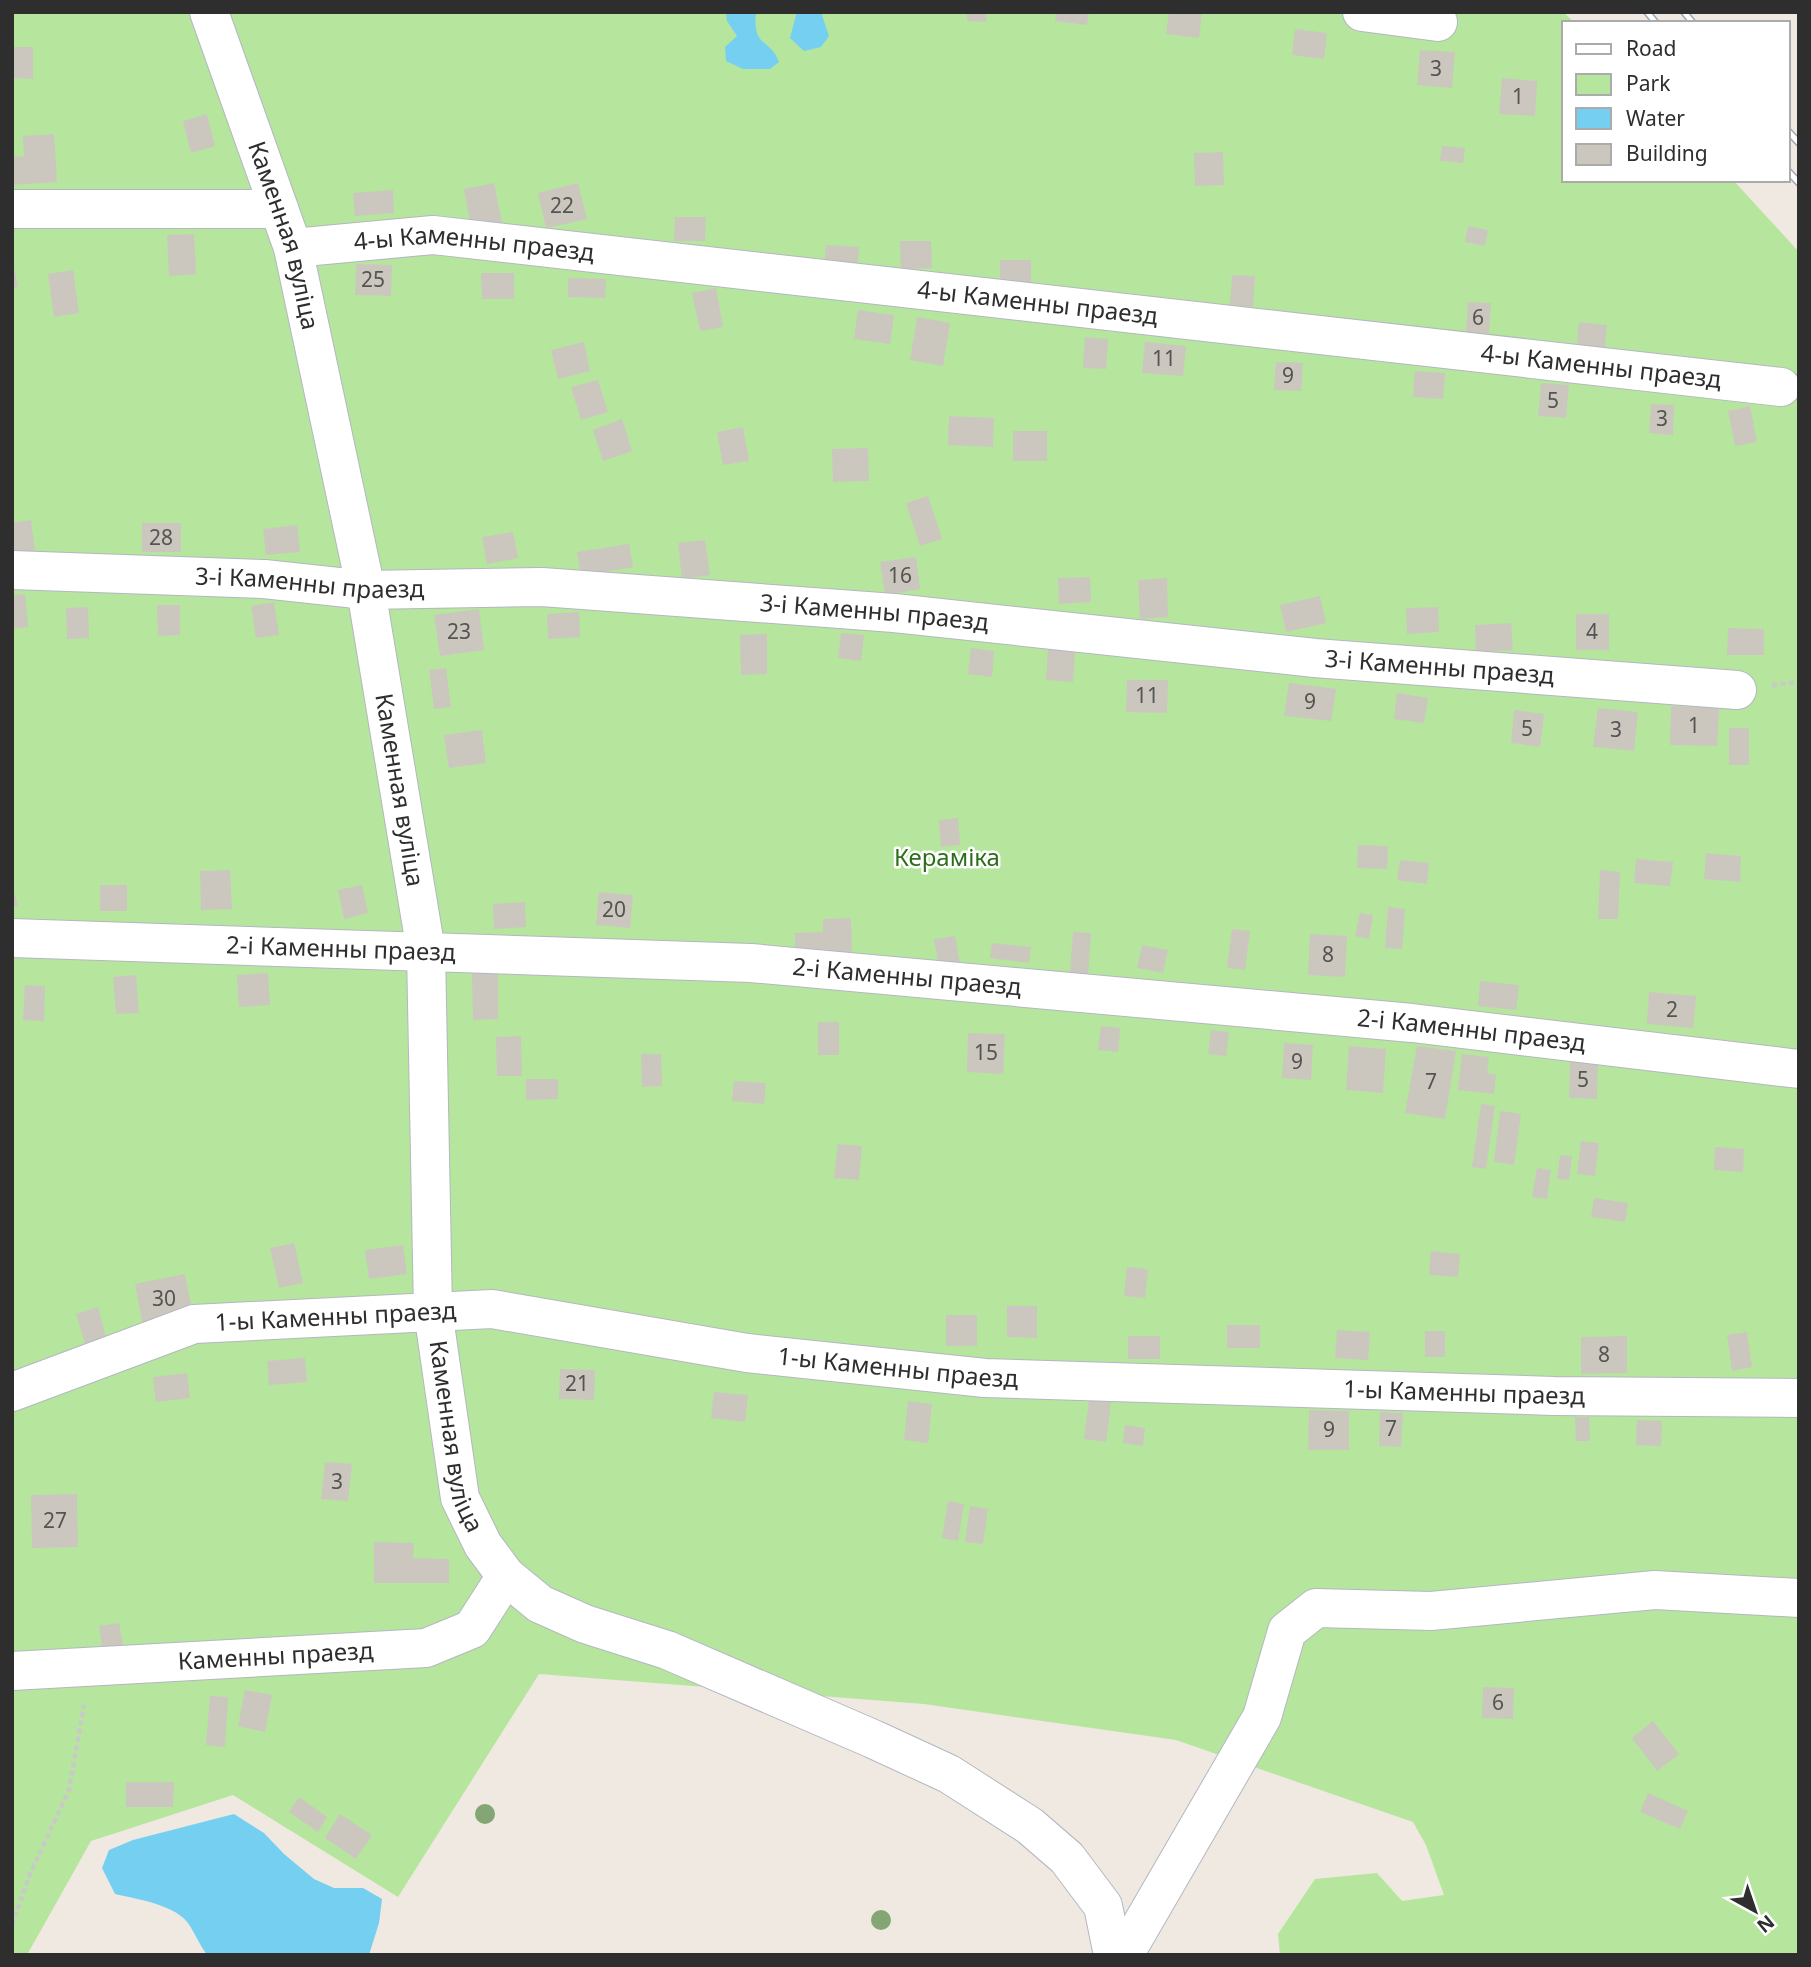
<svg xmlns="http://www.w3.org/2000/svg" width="1811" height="1967" font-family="'Noto Sans',sans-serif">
<rect width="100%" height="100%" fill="#efe9e1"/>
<path fill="#b6e59e" d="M12,12H1563L1575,23H1564V180H1733L1799,252V1955H1280L1278,1934L1315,1879L1377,1873L1402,1901L1444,1895L1426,1845L1413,1822L1176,1740L924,1704L539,1674L398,1897L233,1795L91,1841L27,1955H12Z"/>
<g fill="#75cff0">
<path d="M726,12H756C752,49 770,37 779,62L770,69H743L726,61L725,47L737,36L727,21Z"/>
<path d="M794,12H821L829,36L821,47L804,51L790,38L796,15Z"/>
<path d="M234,1814L264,1833L284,1854L314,1879L334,1888H363L382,1899L379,1923L369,1955H207C200,1945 196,1936 190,1926C178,1905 137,1899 115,1894L102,1868L109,1850L133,1840Z"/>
</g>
<g fill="#cbc7bf">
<path d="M967,12H987L986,22L967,21Z"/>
<path d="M1056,12H1089L1087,25L1055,21Z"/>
<path d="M1169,12H1202L1199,38L1166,34Z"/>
<path d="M1295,29L1327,33L1324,59L1292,55Z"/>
<path d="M12,47H33V79L12,78Z"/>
<path d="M1420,50L1455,52L1452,88L1417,85Z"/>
<path d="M1502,78L1537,81L1535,116L1499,114Z"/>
<path d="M207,114L215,146L191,153L183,121Z"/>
<path d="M54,134L57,182L12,185V157L24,156L23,136Z"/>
<path d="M1442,146L1465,148L1463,163L1440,161Z"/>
<path d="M1223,152L1224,185L1195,186L1194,153Z"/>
<path d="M494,183L502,223L471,229L464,189Z"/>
<path d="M578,183L587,219L546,228L538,193Z"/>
<path d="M393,190L394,213L355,216L353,193Z"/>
<path d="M675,217H706L705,241H674Z"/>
<path d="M1468,226L1488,230L1485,246L1465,242Z"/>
<path d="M194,234L196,274L169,276L167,235Z"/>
<path d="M900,241H931L932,268L901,269Z"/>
<path d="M826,245L859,247L857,268L824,265Z"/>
<path d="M12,258L18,287L12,288Z"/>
<rect x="1000" y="260" width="31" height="24"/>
<path d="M356,264L392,265L391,296L355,295Z"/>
<path d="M73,270L79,313L54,317L48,274Z"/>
<path d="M481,273H514V299H482Z"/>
<path d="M1232,275L1255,276L1253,307L1230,305Z"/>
<path d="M568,278L606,279L605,298L568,297Z"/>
<path d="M716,288L723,327L700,331L692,293Z"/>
<path d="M1468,302L1491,303L1489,333L1466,332Z"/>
<path d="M858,310L894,315L890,344L854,339Z"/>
<path d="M917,317L950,323L943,366L910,360Z"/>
<path d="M1579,322L1607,325L1604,357L1576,355Z"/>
<path d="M1085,337L1108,339L1106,369L1083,368Z"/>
<path d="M584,342L590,371L558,379L551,350Z"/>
<path d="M1145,342L1186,346L1183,376L1142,373Z"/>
<path d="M1276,362L1303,363L1301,391L1274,390Z"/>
<path d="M1415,371L1445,373L1443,399L1413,397Z"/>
<path d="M598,380L608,412L581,420L571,387Z"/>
<path d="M1541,383L1569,385L1566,418L1538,416Z"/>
<path d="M1651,404L1674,405L1673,435L1649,433Z"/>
<path d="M1750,406L1757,442L1735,446L1728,411Z"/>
<path d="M949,416L994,418L993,447L948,445Z"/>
<path d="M622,419L632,451L603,461L593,430Z"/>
<path d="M743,427L749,461L723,465L717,432Z"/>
<rect x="1013" y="431" width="34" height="30"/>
<path d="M868,448L869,481L833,482L832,449Z"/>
<path d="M928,496L942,539L920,546L906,503Z"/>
<path d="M31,520L35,551L14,553L12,523Z"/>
<rect x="142" y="523" width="39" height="29"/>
<path d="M297,525L300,552L266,555L263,529Z"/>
<path d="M513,532L518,558L487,564L482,537Z"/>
<path d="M705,540L710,575L682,579L678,543Z"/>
<path d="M629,544L633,567L581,576L577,552Z"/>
<path d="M916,557L920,589L885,595L880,562Z"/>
<path d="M1090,577L1091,602L1059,604L1058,578Z"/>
<path d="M1167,578L1168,617L1140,619L1138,580Z"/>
<path d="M25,594L28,627L12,629V595Z"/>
<path d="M1320,596L1326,623L1286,632L1280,605Z"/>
<path d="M274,602L279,635L256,638L251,606Z"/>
<path d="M157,605H180V635L158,636Z"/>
<path d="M88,607L89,638L67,639L66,608Z"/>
<path d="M1438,607L1439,632L1407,634L1406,608Z"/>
<path d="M479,609L484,650L440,656L434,615Z"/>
<path d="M579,612L580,637L548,639L547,614Z"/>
<rect x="1576" y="614" width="33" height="36"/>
<path d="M1511,623L1513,650L1476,652L1475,625Z"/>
<path d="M1728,628L1764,629V655H1727Z"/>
<path d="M841,633L864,635L861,661L838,658Z"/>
<path d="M767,634V674L741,675L740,635Z"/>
<path d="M971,648L994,651L992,677L968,674Z"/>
<path d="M1048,649L1075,651L1073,682L1046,680Z"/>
<path d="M446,668L451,707L434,709L429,670Z"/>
<path d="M1127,680H1168L1167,713L1126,712Z"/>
<path d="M1289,683L1336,689L1331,721L1284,716Z"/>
<path d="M1397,693L1428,698L1424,723L1394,719Z"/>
<path d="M1671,706L1719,708L1717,746L1670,745Z"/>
<path d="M1598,708L1638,712L1634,751L1593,747Z"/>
<path d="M1514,710L1544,714L1540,747L1511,743Z"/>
<rect x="1729" y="728" width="20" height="37"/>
<path d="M482,730L486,763L449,768L444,735Z"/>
<path d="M958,818L960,845L941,847L939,820Z"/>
<path d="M1358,845L1388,846L1387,869L1357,868Z"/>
<path d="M1706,853L1741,856L1740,882L1704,879Z"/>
<path d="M1636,859L1673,862L1670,886L1634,883Z"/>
<path d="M1400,860L1429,863L1427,884L1397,880Z"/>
<path d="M230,870L232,909L201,910L200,871Z"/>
<path d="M1600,870L1620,872L1618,919H1598Z"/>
<path d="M12,885L18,906L12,907Z"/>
<rect x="100" y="885" width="27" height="26"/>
<path d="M362,885L368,913L344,919L338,890Z"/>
<path d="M599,892L633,895L630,928L596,925Z"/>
<path d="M525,902L526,927L494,929L493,904Z"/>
<path d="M1388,907L1405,909L1402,949L1385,948Z"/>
<path d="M1360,913L1373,915L1369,939L1355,936Z"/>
<path d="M851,918L852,952L795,954V933L823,932V919Z"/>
<path d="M1232,929L1250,931L1245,970L1227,968Z"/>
<path d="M1073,932L1091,933L1088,975L1070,973Z"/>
<path d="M1310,934L1347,936L1345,977L1308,975Z"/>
<path d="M955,936L960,965L939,968L934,939Z"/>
<path d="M992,943L1031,947L1029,963L990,958Z"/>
<path d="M1142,945L1168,950L1163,973L1137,968Z"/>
<path d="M472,969H498V1019L473,1020Z"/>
<path d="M268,973L270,1005L239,1007L237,975Z"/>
<path d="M136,975L139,1013L116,1014L113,977Z"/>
<path d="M1480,981L1519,985L1516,1010L1478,1006Z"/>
<path d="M25,985L45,986L44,1021L23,1020Z"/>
<path d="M1649,992L1696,996L1693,1028L1647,1024Z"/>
<rect x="818" y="1022" width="21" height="33"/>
<path d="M1101,1026L1120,1028L1118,1052L1098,1050Z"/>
<path d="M1211,1030L1229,1032L1226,1056L1208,1054Z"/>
<path d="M968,1033L1005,1034L1003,1074L967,1072Z"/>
<path d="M521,1036L522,1076H497L496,1037Z"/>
<path d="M1284,1043L1313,1045L1311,1080L1282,1078Z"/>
<path d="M1349,1046L1386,1049L1383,1093L1346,1090Z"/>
<path d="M1417,1046L1456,1051L1445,1119L1405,1113Z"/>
<path d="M641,1054H661L662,1086L642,1087Z"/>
<path d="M1462,1054L1489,1057L1487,1073L1496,1075L1494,1094L1458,1090Z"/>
<path d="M1570,1060L1598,1061L1597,1099L1569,1098Z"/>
<path d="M526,1079H558V1099L526,1100Z"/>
<path d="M734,1081L766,1083L764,1104L732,1101Z"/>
<path d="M1481,1104L1495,1106L1486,1169L1472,1167Z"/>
<path d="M1500,1111L1521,1114L1514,1165L1494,1162Z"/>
<path d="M1581,1141L1599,1143L1595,1176L1577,1174Z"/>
<path d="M838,1144L862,1146L859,1180L834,1178Z"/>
<path d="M1715,1147L1744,1149L1743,1172L1714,1170Z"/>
<path d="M1560,1155L1572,1156L1569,1180L1557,1179Z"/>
<path d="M1537,1168L1551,1170L1547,1199L1532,1197Z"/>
<path d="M1594,1198L1628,1203L1625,1222L1591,1217Z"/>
<path d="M294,1243L303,1283L279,1288L270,1248Z"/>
<path d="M403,1245L407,1274L369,1279L365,1250Z"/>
<path d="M1431,1251L1460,1254L1458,1277L1429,1275Z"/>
<path d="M1127,1267L1148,1269L1145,1298L1124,1296Z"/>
<path d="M185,1274L193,1315L143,1325L135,1284Z"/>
<path d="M1007,1306H1037V1338L1007,1337Z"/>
<path d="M98,1307L106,1337L85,1343L76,1314Z"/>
<rect x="946" y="1315" width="31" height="31"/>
<rect x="1227" y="1325" width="33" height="23"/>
<path d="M1337,1330L1370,1332L1368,1360L1335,1358Z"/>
<rect x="1425" y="1331" width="20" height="26"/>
<path d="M1747,1332L1752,1367L1732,1371L1727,1335Z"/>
<rect x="1128" y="1336" width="32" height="23"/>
<path d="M1627,1336V1373L1581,1374V1337Z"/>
<path d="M305,1358L307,1382L269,1385L267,1361Z"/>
<path d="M560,1369L595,1370L594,1400L559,1399Z"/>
<path d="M187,1373L190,1398L156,1402L153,1377Z"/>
<path d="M714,1392L748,1395L745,1422L711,1418Z"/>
<path d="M1089,1400L1111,1402L1106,1442L1084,1439Z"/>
<path d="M908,1401L932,1404L928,1443L904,1440Z"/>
<path d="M1309,1410L1349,1411V1450H1308Z"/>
<path d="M1380,1412L1403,1413L1401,1447L1379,1446Z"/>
<path d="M1575,1417H1589L1590,1441H1576Z"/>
<path d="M1637,1420L1662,1421L1661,1446L1636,1445Z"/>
<path d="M1125,1425L1145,1428L1143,1446L1123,1443Z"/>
<path d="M325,1462L352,1464L348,1501L321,1499Z"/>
<path d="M77,1494L78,1547L32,1548L31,1495Z"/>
<path d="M948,1501L964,1504L958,1541L942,1538Z"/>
<path d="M970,1506L988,1509L983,1544L965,1542Z"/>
<path d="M374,1542L414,1543L413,1558L449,1559V1583H374Z"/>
<path d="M119,1623L124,1651L103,1655L99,1626Z"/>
<path d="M1483,1687L1514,1688L1513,1719L1482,1718Z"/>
<path d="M245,1690L272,1695L265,1732L238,1726Z"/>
<path d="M210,1696L228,1697L225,1747L206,1745Z"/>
<path d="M1653,1721L1679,1754L1657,1771L1632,1738Z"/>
<path d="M126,1782H174L173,1807H126Z"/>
<path d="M1648,1793L1688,1811L1680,1829L1640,1812Z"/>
<path d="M299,1797L327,1817L318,1832L289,1812Z"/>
<path d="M340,1814L372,1835L356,1859L325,1838Z"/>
</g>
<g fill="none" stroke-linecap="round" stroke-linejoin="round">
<g stroke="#b4b7c1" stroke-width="40">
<g id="minor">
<path id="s1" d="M209,12L293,248L366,590L426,951L433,1311L460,1498L483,1545L506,1576L540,1604L585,1624L667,1650L873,1739L949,1774L1030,1826L1067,1858L1103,1906L1113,1955"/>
<path d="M1362,12L1438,22"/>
<path d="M12,209H279"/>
<path id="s2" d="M293,248L433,235L1781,387"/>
<path id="s3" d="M12,570L264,579L366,590L542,587L894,613L1315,658L1737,690"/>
<path id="s4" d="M12,938L751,963L1412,1023L1799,1069"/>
<path id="s5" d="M12,1392L194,1324L492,1309L747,1353L985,1378L1554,1396L1799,1398"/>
<path id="s6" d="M12,1671L426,1648L472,1629L506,1576"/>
<path d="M1124,1955L1262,1717L1287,1631L1316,1608L1431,1611L1655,1590L1799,1598"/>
</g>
</g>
<g stroke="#c9c9c9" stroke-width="4.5" stroke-dasharray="5 3.5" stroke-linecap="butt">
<path d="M1772,685L1799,682"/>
<path d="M12,1925L30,1874L69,1790L84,1705"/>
</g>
<use href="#minor" stroke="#fff" stroke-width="38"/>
<g stroke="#a3a6b8" stroke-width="8">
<g id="rail">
<path d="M1647,12L1656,23"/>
<path d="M1684,12L1693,23"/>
<path d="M1788,131L1799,143"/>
<path d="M1788,171L1799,183"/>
</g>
</g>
<use href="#rail" stroke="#fff" stroke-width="5" stroke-dasharray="16" stroke-linecap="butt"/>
</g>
<g fill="#84a574">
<circle cx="485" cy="1814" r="10"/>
<circle cx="881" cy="1920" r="10"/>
</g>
<g text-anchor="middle" stroke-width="5" stroke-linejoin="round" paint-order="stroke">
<g font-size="21" fill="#555452">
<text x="1436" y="76">3</text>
<text x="1518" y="104">1</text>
<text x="562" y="213">22</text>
<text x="373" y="287">25</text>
<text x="1478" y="325">6</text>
<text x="1164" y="366">11</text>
<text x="1288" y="383">9</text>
<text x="1553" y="408">5</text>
<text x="1662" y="426">3</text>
<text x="161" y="545">28</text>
<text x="900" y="583">16</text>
<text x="459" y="639">23</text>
<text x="1592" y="639">4</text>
<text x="1147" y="703">11</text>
<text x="1310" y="709">9</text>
<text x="1694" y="733">1</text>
<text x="1527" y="736">5</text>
<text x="1616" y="737">3</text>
<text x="614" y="917">20</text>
<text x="1328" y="962">8</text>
<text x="1672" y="1017">2</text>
<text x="986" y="1060">15</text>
<text x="1297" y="1069">9</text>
<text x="1583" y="1087">5</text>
<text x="1431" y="1089">7</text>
<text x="164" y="1306">30</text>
<text x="1604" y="1362">8</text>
<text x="577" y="1391">21</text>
<text x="1391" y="1436">7</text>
<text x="1329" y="1437">9</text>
<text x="337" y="1489">3</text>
<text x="55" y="1528">27</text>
<text x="1498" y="1710">6</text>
</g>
<g font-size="24" fill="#2e2e2e" stroke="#fff">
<text dy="8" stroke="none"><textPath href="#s1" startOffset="236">Каменная вуліца</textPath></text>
<text dy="8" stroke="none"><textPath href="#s2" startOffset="182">4-ы Каменны праезд</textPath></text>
<text dy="8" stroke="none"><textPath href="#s2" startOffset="749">4-ы Каменны праезд</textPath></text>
<text dy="8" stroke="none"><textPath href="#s2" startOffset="1316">4-ы Каменны праезд</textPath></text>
<text dy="8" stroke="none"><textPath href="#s3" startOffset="298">3-і Каменны праезд</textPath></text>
<text dy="8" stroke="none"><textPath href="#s3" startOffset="864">3-і Каменны праезд</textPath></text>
<text dy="8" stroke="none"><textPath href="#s3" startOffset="1432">3-і Каменны праезд</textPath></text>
<text dy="8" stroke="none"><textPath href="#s1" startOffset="803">Каменная вуліца</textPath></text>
<text dy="8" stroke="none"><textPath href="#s4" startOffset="329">2-і Каменны праезд</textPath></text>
<text dy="8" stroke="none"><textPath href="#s4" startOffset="896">2-і Каменны праезд</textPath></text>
<text dy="8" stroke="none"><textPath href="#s4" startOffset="1463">2-і Каменны праезд</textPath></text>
<text dy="8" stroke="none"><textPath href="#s5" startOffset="336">1-ы Каменны праезд</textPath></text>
<text dy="8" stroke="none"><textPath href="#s5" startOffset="903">1-ы Каменны праезд</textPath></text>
<text dy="8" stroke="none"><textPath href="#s5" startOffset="1470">1-ы Каменны праезд</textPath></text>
<text dy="8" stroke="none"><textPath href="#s1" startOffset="1454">Каменная вуліца</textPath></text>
<text dy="8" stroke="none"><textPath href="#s6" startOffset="264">Каменны праезд</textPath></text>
</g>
<g font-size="24" fill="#2c6e1b" stroke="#fff">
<text x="947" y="866">Кераміка</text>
</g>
</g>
<rect width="1811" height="1967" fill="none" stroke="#2e2e2e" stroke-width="28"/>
<rect x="1562" y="21" width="228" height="161" fill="#ffffff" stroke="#ababab" stroke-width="2"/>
<rect x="1576" y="44" width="35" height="10" fill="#ffffff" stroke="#ababab" stroke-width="2"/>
<text x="1626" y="56" font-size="21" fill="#2e2e2e">Road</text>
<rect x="1576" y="74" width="35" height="21" fill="#b6e59e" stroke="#ababab" stroke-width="2"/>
<text x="1626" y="91" font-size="21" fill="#2e2e2e">Park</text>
<rect x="1576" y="108" width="35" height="21" fill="#75cff0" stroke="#ababab" stroke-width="2"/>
<text x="1626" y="126" font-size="21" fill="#2e2e2e">Water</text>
<rect x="1576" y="144" width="35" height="21" fill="#cbc7bf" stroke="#ababab" stroke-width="2"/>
<text x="1626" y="161" font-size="21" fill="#2e2e2e">Building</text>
<g transform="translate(1755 1911) rotate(140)" stroke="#ffffff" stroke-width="5" paint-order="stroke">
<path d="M0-5L12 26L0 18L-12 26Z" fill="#2e2e2e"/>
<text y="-10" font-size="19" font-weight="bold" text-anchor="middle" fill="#2e2e2e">N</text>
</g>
</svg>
